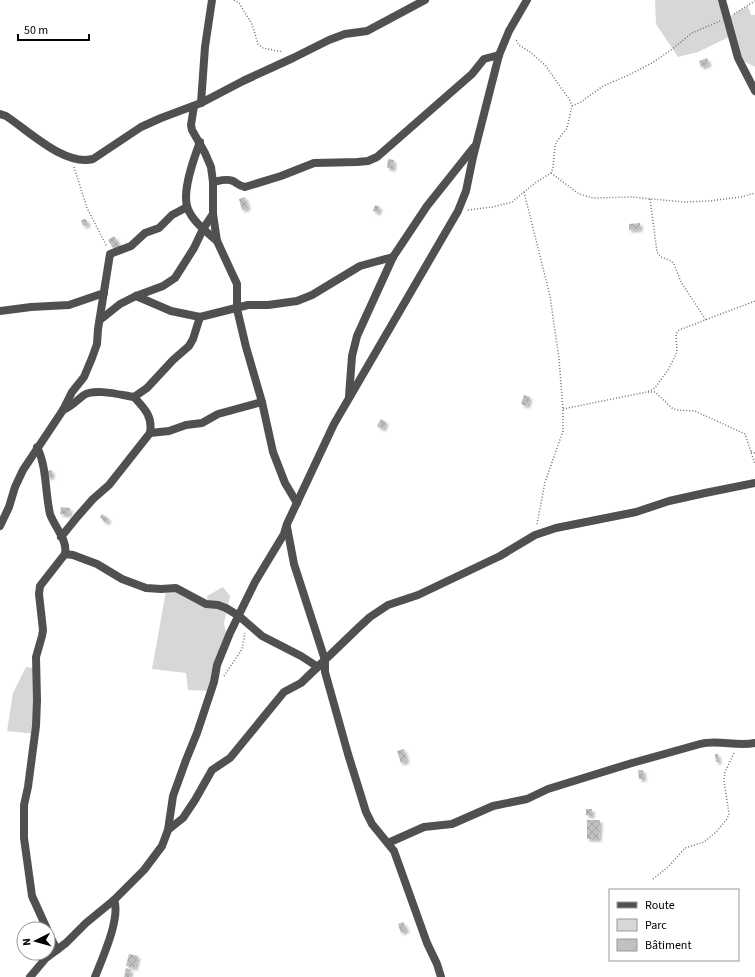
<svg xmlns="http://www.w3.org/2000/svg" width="755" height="977" font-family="'Source Sans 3',sans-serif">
<defs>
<pattern id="building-cross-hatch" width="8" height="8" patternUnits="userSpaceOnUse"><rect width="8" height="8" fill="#c0c0c0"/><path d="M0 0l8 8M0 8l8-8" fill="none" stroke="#a3a3a3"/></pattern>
<filter id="shadow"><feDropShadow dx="2.5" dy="2.5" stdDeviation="1" flood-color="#0004"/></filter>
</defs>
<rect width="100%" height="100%" fill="#fff"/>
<g fill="#d7d7d7">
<path d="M655,0H722L727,18L748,6L751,15H755V67L738,58L731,36L698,52L678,57L656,24Z"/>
<path d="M223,587L230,596L224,623L226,634L211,691L188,690L186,673L152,669L166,591H175L208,606L207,596Z"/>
<path d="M26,667L36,668L35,734L7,731L13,693Z"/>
</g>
<g fill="url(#building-cross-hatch)" filter="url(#shadow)">
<path d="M707,58L709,64L701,67L699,61Z"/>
<path d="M388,159L394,160L393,169L387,168Z"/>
<path d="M245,197L248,208L242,210L239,199Z"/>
<path d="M375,205L380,207L378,213L373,211Z"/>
<path d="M86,219L88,225L83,226L81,220Z"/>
<path d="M640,223V229L629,230V224Z"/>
<path d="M114,236L121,247L115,251L108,240Z"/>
<path d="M524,395L530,397L527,406L521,404Z"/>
<path d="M381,419L386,422L383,429L377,426Z"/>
<path d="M52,470V477H47L46,471Z"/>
<path d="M61,507L70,508L69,515L60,514Z"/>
<path d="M102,514L109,519L106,523L100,517Z"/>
<path d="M404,749L407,761L401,763L397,751Z"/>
<path d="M715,754H718L719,762H716Z"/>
<path d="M638,770H643L644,779H639Z"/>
<path d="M586,809H592V816L586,815Z"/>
<path d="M587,820H600L599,839H587Z"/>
<path d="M403,922L407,930L401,933L398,924Z"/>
<path d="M129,954L138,956L135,968L126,966Z"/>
<path d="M126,968L131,970L129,977H124Z"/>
</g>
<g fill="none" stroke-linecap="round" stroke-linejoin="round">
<g stroke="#727272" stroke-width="1.5" stroke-dasharray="1 2" stroke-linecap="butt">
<path d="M234,0L239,3L252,24L258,44L263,48L283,52"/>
<path d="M734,14L755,1"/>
<path d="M572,106L581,102L603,86L631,74L652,63L671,50L692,33L720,21"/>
<path d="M74,167L87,208L107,247"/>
<path d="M551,173L579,194L593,198L631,197L684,202L709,201L741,197L755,193"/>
<path d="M524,192L550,296L559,359L563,409V431L545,482L537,524"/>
<path d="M650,199L657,252L661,257L671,261L674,264L681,282L706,320"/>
<path d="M468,210L493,207L512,202L535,183L551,173L553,168L555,146L557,141L567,128L572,106L569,99L545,65L530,52L519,45L516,40"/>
<path d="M648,392H655L672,408L677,410L695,411L745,434L755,464"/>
<path d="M563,409L647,392L655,388L668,370L677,352L676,334L679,330L755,301"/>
<path d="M751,452L755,453"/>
<path d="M224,676L242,649L245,633"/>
<path d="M653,879L668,867L685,848L704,842L716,832L727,819L729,814L724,781L725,772L734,753"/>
</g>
<g stroke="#505050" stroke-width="8">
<path d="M722,0L738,58L755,91"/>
<path d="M201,103L205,47L212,0"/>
<path d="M194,106L191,125L192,130L205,153L211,167L213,182V214L217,241L237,284V309L246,347L262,402L273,452L285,483L297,503"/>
<path d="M0,114L6,116C29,131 64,166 93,159L141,127L161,118L201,103L243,81L293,58L329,40L345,34L367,31L425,0"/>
<path d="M200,142C194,158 181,193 188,209C193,222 207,232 217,241"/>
<path d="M213,182C219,181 226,178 233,181C237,183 239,186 245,187L281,176L314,163L357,162L368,161L377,157L472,74L484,59L499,55"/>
<path d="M136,296L171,311L200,317"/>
<path d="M0,311L31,307L69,305L104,293"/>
<path d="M100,320L120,304L136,296L163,286L175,278L194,248L203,229L213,214"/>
<path d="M349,396L352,356L357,336L393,257L427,206L474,147"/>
<path d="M134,397L147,388L173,360L189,346L193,339L200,317L248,305H268L297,301L312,295L360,266L393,257"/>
<path d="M63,410C71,407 77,400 84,395C95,388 121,395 134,397C144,408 153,416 150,433L169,431L186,425L202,423L218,414L262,402"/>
<path d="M37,447C47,467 45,492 50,514C54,526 68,540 65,554L40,586L39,594L43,630L42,636L36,657L37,700L36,726L28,787L24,805V838L32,896L47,929"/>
<path d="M0,526L9,507L15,487L23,470L63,410L72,392L84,377L92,358L97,344L98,329L110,254L131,246L145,233L159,228L172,215L187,207"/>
<path d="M287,527L294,564L325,660V672L348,754L366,812L372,824L394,851L427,943L437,964L441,977"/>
<path d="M61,537L78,516L93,499L109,485L150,433"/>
<path d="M65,554L73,555L97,564L122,579L146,588L161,589L176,588L206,604L218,605L226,608L239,616L262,636L301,656L318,667"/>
<path d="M168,830L183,818L195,800L212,770L230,758L284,692L301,683L357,629L370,617L388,605L418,595L500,556L535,535L556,528L636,512L669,501L705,493L755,483"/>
<path d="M388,843L424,827L452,824L493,806L527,799L548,789L632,763L700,744C718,739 736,747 755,743"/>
<path d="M48,932L57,950"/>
<path d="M30,977L46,958L66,943L86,923L114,900L144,870L162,846L168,830L173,796L186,760L197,733L214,682L217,665L230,633L255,582L284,534L287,524L334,424L458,211L466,191L473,157L499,55L509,31L527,0"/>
<path d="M95,977C102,959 121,918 114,900"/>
</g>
</g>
<rect x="609" y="889" width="130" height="72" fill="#ffffff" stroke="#999999"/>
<rect x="617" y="902" width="20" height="6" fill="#505050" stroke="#999999"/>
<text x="645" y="909" font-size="12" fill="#000000">Route</text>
<rect x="617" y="919" width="20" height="12" fill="#d7d7d7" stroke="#999999"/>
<text x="645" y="929" font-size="12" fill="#000000">Parc</text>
<rect x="617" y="939" width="20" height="12" fill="#c0c0c0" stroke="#999999"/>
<text x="645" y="949" font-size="12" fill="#000000">Bâtiment</text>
<g transform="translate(36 941) rotate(264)"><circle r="19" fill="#ffffff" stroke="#999999"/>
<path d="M0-3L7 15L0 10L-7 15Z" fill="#000000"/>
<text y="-6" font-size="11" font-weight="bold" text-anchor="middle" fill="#000000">N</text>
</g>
<path d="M18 34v6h71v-6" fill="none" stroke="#000000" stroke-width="2"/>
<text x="24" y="34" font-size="12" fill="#000000" stroke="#ffffff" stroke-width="3" paint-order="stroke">50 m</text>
</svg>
